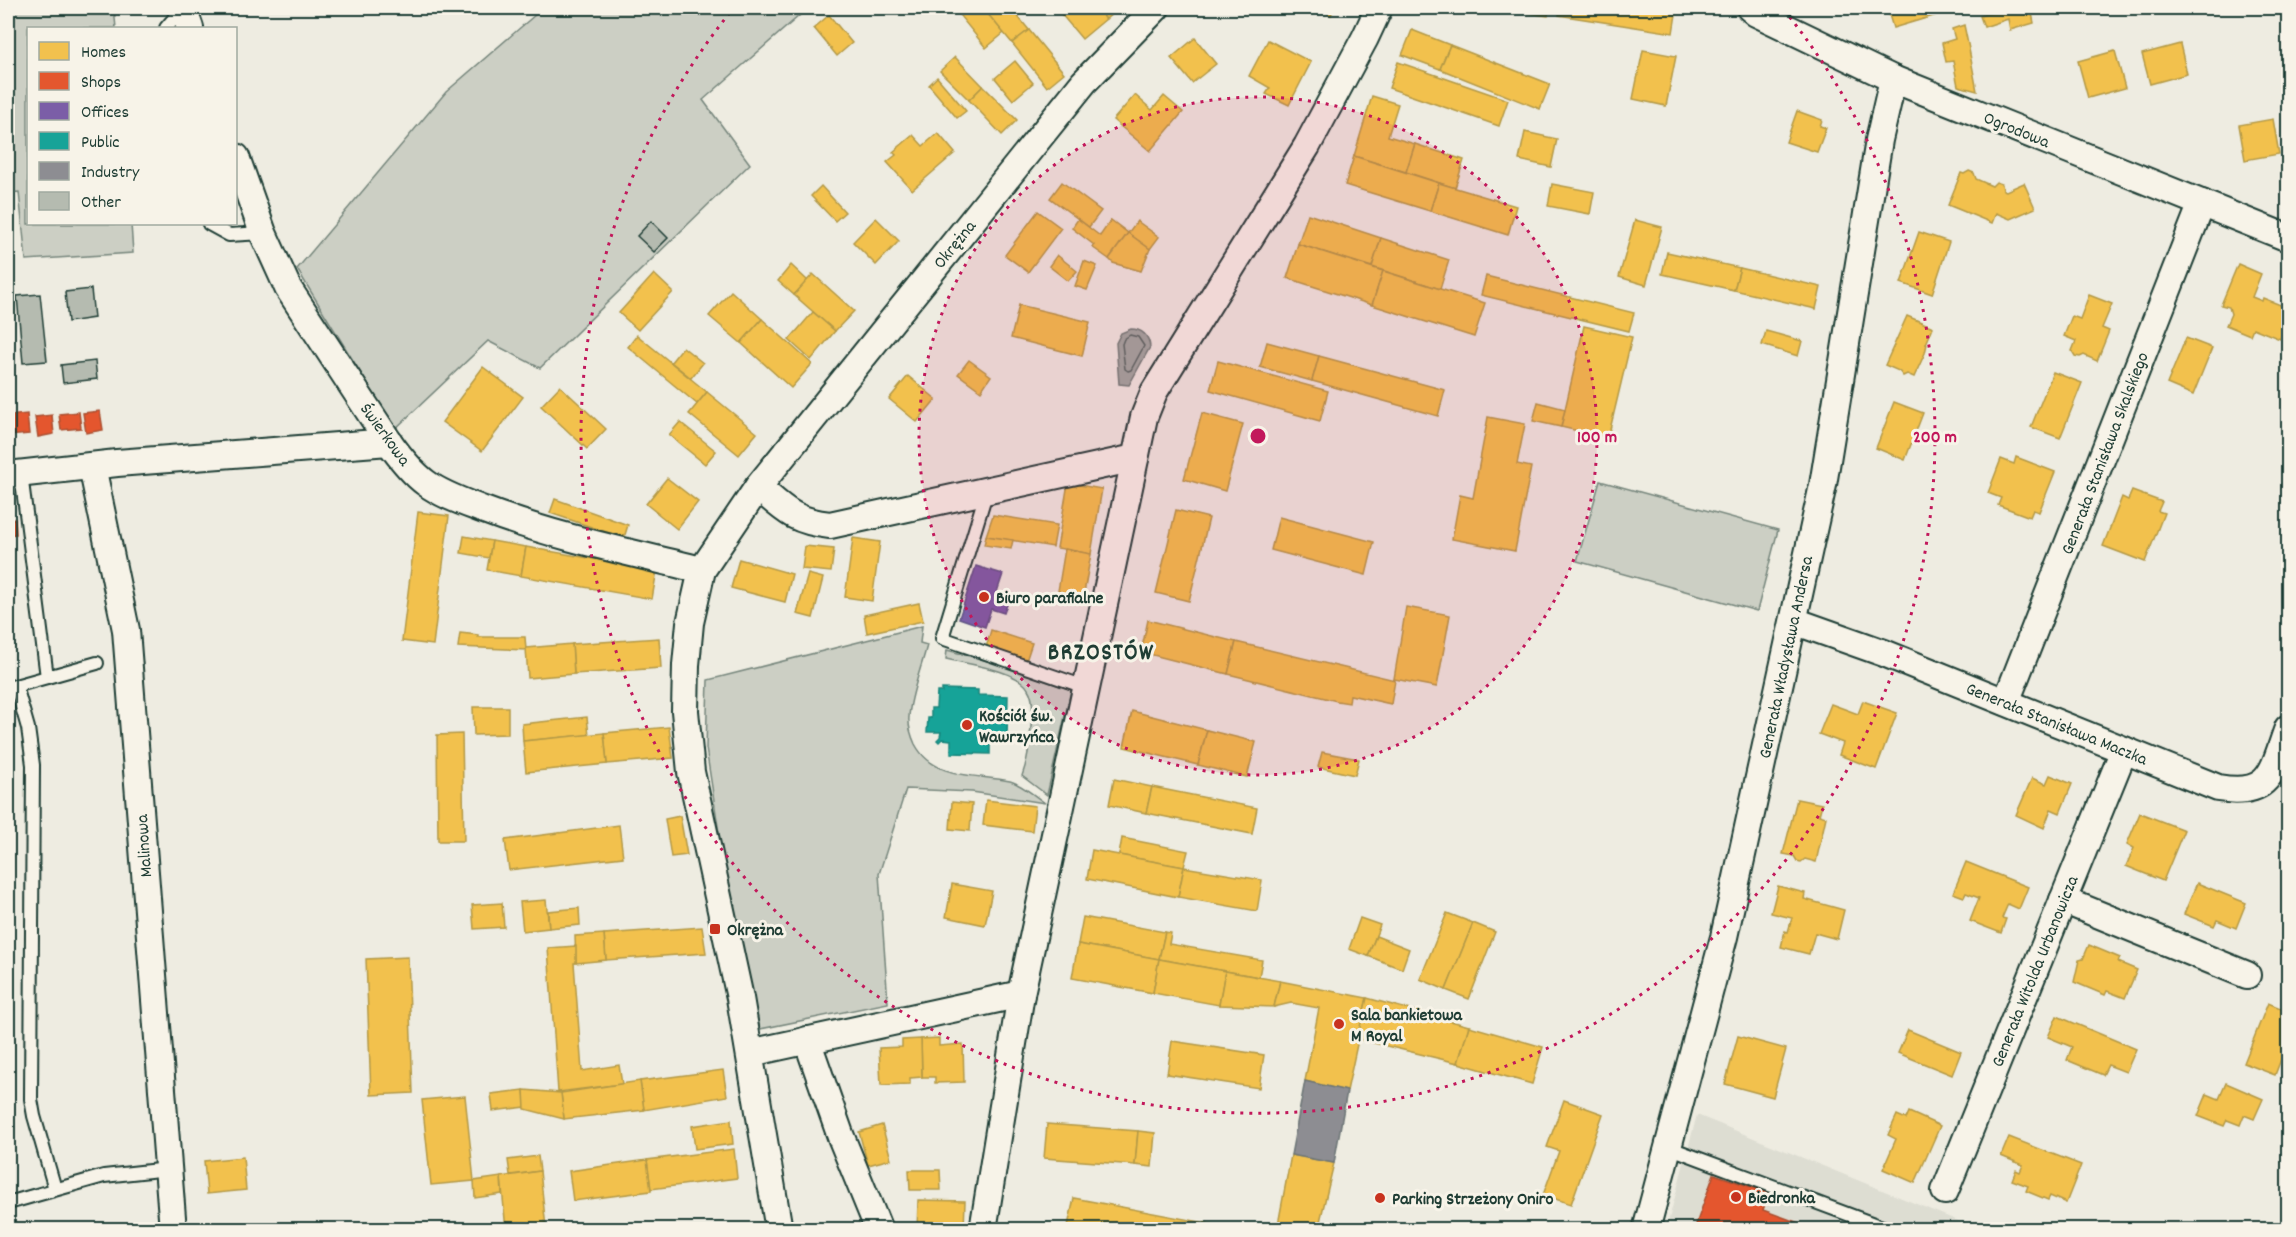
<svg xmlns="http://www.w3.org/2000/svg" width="2296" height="1237" font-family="Dekko,sans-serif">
<rect width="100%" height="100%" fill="#eeece1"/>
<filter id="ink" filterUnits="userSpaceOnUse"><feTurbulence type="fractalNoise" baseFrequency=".0167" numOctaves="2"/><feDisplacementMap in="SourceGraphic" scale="12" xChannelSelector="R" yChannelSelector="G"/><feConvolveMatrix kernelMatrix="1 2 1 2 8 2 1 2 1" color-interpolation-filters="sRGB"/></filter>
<g filter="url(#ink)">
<path fill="#ddddd2" d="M1697,1115L1978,1229L1666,1230Z"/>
<g fill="#cccfc4" stroke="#76867c" stroke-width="1.5">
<path d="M8,8H114L116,28H28V224H131L133,253L26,260L19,192L8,193Z"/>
<path d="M543,8H808L703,100L750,164L540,368L488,341L395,429L297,269L446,92Z"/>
<path d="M1600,481L1778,530L1757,611L1577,561Z"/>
<path d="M922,626L920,643L927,645C922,666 910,696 909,717C908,726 911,735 915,744C934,780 976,774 1010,781C1021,784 1035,796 1045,803L972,792L906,789L879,874L888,1003L760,1029L721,846L706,748L708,680Z"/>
<path d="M947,650L999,664L1071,690L1047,795L1022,776C1028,760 1030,743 1031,726C1032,714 1035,700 1028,689C1018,670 967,664 946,659Z"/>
</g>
<path fill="#9fa99f" stroke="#6c7e74" stroke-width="1.5" d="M1131,329C1142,329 1149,336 1150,347L1129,385L1119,384L1116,343L1121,333Z"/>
<g fill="#f2c14e" stroke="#b39946" stroke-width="1.5">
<path d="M971,8H983L1004,33L986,48L960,16Z"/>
<path d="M983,8H1011L1029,30L1012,43Z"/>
<path d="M1056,8H1096L1106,19L1082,39Z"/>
<path d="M1096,8H1119L1106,19Z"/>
<path d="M1315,8H1334L1331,15Z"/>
<path d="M1493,8H1549L1548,16Z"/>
<path d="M1560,8H1677L1673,33L1559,15Z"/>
<path d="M1887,8H1946L1947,12L1893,28Z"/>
<path d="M2007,8H2031L2034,23L2010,30L2008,19L1984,27L1980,16Z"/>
<path d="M829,15L852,43L837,56L814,28Z"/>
<path d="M1964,25L1969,49L1977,91L1958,86L1953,61L1946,62L1942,43L1955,39L1952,29Z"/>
<path d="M1029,30L1064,73L1047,87L1012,43Z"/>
<path d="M1412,30L1450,45L1440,69L1402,55Z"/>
<path d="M1195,38L1216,64L1192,83L1171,58Z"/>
<path d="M1268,40L1311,62L1289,105L1266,94L1270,88L1249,76Z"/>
<path d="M2180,44L2187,74L2150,84L2142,54Z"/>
<path d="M1450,45L1550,84L1540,109L1440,69Z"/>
<path d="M1643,50L1676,56L1666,106L1633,99Z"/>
<path d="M2115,51L2125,88L2088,98L2078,61Z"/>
<path d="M955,57L983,86L969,100L940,71Z"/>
<path d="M1015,61L1033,83L1013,100L995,78Z"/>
<path d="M1398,62L1508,100L1499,126L1389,88Z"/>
<path d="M937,77L966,111L957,118L929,85Z"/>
<path d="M983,86L1017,120L1002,135L969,100Z"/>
<path d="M1135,95L1152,110L1164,96L1183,112L1150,151L1113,120Z"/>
<path d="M1372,96L1398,104L1388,136L1415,144L1406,172L1354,156Z"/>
<path d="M1797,111L1822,120L1820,126L1826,128L1817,152L1786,142Z"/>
<path d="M2273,119L2279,154L2245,160L2239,125Z"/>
<path d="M1525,132L1557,139L1551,167L1519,160Z"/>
<path d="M938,133L955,153L912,190L887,162L896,155L893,152L913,135L923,146Z"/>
<path d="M1415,144L1464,160L1455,188L1406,172Z"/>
<path d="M1354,156L1439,183L1430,211L1345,185Z"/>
<path d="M1969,171L1974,173L1976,179L1992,186L1996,182L2002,184L2003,190L2006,191L2024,183L2035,208L2010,219L1996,213L1992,223L1948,205L1961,173L1964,174Z"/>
<path d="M1062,182L1101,211L1089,227L1050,198Z"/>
<path d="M1439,183L1516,206L1508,235L1430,211Z"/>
<path d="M1552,184L1594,192L1590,214L1548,206Z"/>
<path d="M821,186L845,212L835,221L811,196Z"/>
<path d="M1038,211L1061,228L1028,272L1005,255Z"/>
<path d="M1308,214L1381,238L1372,267L1298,244Z"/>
<path d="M876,218L899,241L876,265L853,242Z"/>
<path d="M1078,219L1100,236L1111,220L1128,233L1109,259L1092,247L1094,245L1072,228Z"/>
<path d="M1635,220L1662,227L1646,285L1619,277Z"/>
<path d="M1137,221L1159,237L1150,249L1128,233Z"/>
<path d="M1919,232L1949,242L1932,294L1901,283Z"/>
<path d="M1128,233L1150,249L1141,271L1113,263L1109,259Z"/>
<path d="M1381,238L1449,260L1440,289L1372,267Z"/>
<path d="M1298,244L1383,271L1372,305L1287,278Z"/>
<path d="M1667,252L1740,268L1734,290L1662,274Z"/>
<path d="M1057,255L1077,271L1068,281L1049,266Z"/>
<path d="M1084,261L1097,266L1087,290L1075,286Z"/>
<path d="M2238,264L2261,274L2252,297L2262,301L2263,298L2288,308V318L2280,339L2253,328L2250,335L2226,325L2231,314L2229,307L2221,305Z"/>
<path d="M791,265L808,281L794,295L778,281Z"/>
<path d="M1740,268L1821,287L1816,309L1734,290Z"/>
<path d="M1383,271L1485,303L1474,337L1372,305Z"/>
<path d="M654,274L673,292L638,330L619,313Z"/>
<path d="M813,274L854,311L835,331L794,295Z"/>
<path d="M1486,276L1634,313L1629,331L1481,295Z"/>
<path d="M731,291L762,319L741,343L709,316Z"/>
<path d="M2089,295L2112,304L2102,328L2109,331L2097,361L2084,355L2080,357L2075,356L2072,351L2076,341L2064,336L2072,316L2080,319Z"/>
<path d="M1019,305L1090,322L1082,356L1011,338Z"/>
<path d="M813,312L835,331L811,360L789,340Z"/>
<path d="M1907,316L1933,327L1926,344H1927L1925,353L1914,377L1907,374L1903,376L1899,371L1885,365Z"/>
<path d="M762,319L812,364L791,388L741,343Z"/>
<path d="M1584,326L1632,337L1608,438L1561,427Z"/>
<path d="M1766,331L1802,341L1798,356L1762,345Z"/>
<path d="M637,335L707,392L697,404L628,347Z"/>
<path d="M2186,338L2212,348L2193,395L2167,384Z"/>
<path d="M1267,342L1319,356L1312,381L1260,367Z"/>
<path d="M683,347L703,363L691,378L671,362Z"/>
<path d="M1319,356L1445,390L1438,416L1312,381Z"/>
<path d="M969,360L991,376L981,391L958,374Z"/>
<path d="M1218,361L1328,391L1320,421L1210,390Z"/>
<path d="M483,367L523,397L482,451L442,422Z"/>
<path d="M2053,372L2082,383L2060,438L2031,427Z"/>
<path d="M908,376L936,399L917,422L889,399Z"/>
<path d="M560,386L606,429L587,449L541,406Z"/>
<path d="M707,392L757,433L739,455L689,414Z"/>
<path d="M1538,402L1565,409L1561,427L1533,421Z"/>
<path d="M1894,402L1923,413L1905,460L1876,448Z"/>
<path d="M1202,413L1243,424L1225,491L1184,479Z"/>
<path d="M1488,417L1525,424L1517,464L1531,467L1515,551L1452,539L1460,495L1473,498Z"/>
<path d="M680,422L716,451L705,464L669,435Z"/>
<path d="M2016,457L2055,472L2039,512L2033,510L2030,517L1998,505L2001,498L1988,493L2001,459L2014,464Z"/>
<path d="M667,478L698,502L677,529L646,504Z"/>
<path d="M1068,483L1102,489L1091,554L1057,548Z"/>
<path d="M2132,491L2162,502L2158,511L2164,513L2145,562L2103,546L2122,497L2128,500Z"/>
<path d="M555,499L628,525L624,538L550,513Z"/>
<path d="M1176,510L1209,518L1189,601L1156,593Z"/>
<path d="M418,512L449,516L433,645L402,641Z"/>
<path d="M993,515L1057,525L1053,547L986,536Z"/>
<path d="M1279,517L1374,542L1366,575L1271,550Z"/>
<path d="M464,536L492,541L489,558L461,553Z"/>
<path d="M986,536L1013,540L1011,549L984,545Z"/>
<path d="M853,538L880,542L872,601L845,597Z"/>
<path d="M492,541L526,547L521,576L487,570Z"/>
<path d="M805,546L834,549L831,572L802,569Z"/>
<path d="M526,547L657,570L652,599L521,576Z"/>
<path d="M1065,549L1091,554L1083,598L1058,591Z"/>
<path d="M739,559L792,574L785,602L731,588Z"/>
<path d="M808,574L823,578L813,618L797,614Z"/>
<path d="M919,603L923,621L867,633L864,615Z"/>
<path d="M1406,607L1450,615L1437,687L1394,679Z"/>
<path d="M1148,620L1236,642L1228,674L1141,652Z"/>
<path d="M991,630L1032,643L1026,661L986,648Z"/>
<path d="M460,633L478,635V637H525L526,650L458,647Z"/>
<path d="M659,638L661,668L574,674L572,644Z"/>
<path d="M1236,642L1395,680L1391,704L1350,695L1349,703L1337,701L1228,674Z"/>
<path d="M572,644L574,674L528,678L526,648Z"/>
<path d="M1863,701L1897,713L1876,769L1839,755L1843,743L1819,734L1831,704L1858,714Z"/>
<path d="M473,707H508V734L474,735Z"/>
<path d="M1132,711L1207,730L1198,765L1124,747Z"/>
<path d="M587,717L589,735L523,741L522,724Z"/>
<path d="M669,727L673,758L607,764L604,733Z"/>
<path d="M1207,730L1256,742L1247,777L1198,765Z"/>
<path d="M604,733L607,764L526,772L523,741Z"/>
<path d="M462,734L464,841H438L437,735Z"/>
<path d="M1322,752L1359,759L1355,775L1318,767Z"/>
<path d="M2050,775L2072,784L2060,813L2051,809L2044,828L2016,815L2032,778L2046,784Z"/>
<path d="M1114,779L1152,787L1146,813L1109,805Z"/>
<path d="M1152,787L1257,808L1252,834L1146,813Z"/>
<path d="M1797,799L1822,804L1819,815L1826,817L1816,862L1805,859L1801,862L1797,861L1794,856L1783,854Z"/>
<path d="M986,800L1035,806L1032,831L983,825Z"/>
<path d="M952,802L972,804L970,831L950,829Z"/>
<path d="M2140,813L2184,830L2163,881L2126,866L2134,848L2127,844Z"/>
<path d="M680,816L687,855L671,857L665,819Z"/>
<path d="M619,825L623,857L509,870L505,840Z"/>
<path d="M1122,838L1188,851L1184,867L1119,855Z"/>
<path d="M1092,850L1184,867L1178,897L1087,879Z"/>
<path d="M1966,862L2028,887L2019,909L2008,904L2002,918L2006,919L2001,933L1970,921L1979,898L1966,893L1964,897L1953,893Z"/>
<path d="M1184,867L1262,880L1257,911L1178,897Z"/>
<path d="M2197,883L2246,903L2236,928L2217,920L2214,926L2184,914Z"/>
<path d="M952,884L992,891L985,925L946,917Z"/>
<path d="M1778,886L1805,893L1804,899L1844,910L1837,939L1815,933L1809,954L1781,947L1785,931L1788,932L1792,918L1771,913Z"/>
<path d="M546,900L549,928L523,931L520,902Z"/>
<path d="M502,903L504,927L474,929L472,905Z"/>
<path d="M579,908L580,925L549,928L548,911Z"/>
<path d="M1447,913L1473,923L1446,990L1420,979Z"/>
<path d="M1083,917L1165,932L1159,959L1078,944Z"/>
<path d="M1360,918L1380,925L1368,956L1349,949Z"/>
<path d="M1473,923L1495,932L1469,999L1446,990Z"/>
<path d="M2288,926V944L2282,941Z"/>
<path d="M702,927L706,953L606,960L604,934Z"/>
<path d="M1165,932L1171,933L1169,944L1262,960L1259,977L1159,959Z"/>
<path d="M604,934L606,960L576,963L575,936Z"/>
<path d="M1376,936L1409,949L1402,969L1368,956Z"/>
<path d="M1078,944L1159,959L1153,993L1072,978Z"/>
<path d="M2089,945L2120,958L2118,962L2137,970L2125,998L2107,991L2105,995L2074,982L2079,960L2083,959Z"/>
<path d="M576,946V963H574L582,1071L619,1065L622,1084L558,1092L548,948Z"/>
<path d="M408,957L413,1093L371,1095L366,959Z"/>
<path d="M1159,959L1225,971L1219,1005L1153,993Z"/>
<path d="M1225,971L1280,981L1274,1007L1219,1005Z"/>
<path d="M1280,981L1367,998L1347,1091L1305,1081L1319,1008L1291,1003L1274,1007Z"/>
<path d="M1367,998L1469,1026L1458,1063L1357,1039Z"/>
<path d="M2268,1003L2288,1011V1041L2275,1075L2244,1063Z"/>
<path d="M2057,1016L2136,1049L2126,1072L2108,1065L2103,1075L2067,1060L2072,1047L2048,1037Z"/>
<path d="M1469,1026L1543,1047L1532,1084L1458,1063Z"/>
<path d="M1908,1030L1961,1052L1952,1075L1898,1053Z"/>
<path d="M1738,1036L1786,1049L1773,1097L1725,1084Z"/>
<path d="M939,1038V1046L963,1044L964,1082L935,1083V1077H922L921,1039Z"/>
<path d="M921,1039L922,1077L910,1078V1084L881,1085L879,1048L902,1047V1040Z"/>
<path d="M1172,1041L1264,1055L1259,1088L1167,1074Z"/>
<path d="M723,1070L727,1096L644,1110L640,1081Z"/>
<path d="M640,1081L644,1110L564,1119L561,1093Z"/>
<path d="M2226,1083L2263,1099L2254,1119L2244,1115L2240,1125L2227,1120L2224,1126L2198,1116L2207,1094L2219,1099Z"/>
<path d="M524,1090L526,1107L493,1111L491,1094Z"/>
<path d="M524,1090L561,1093L564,1119L525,1109Z"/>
<path d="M465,1096L474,1181L431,1185L422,1100Z"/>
<path d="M1564,1100L1603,1114L1571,1204L1543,1195L1559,1151L1547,1147Z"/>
<path d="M1909,1112L1940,1126L1915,1183L1883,1169L1896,1139L1888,1135L1897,1115L1906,1119Z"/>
<path d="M731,1120L733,1144L695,1149L692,1126Z"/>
<path d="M1047,1124L1138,1131L1135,1165L1044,1158Z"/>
<path d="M882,1125L891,1159L868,1165L859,1132Z"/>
<path d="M1138,1131L1155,1133L1152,1167L1135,1165Z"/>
<path d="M2009,1137L2081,1165L2066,1203L2050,1196L2048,1200L2026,1191L2028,1186L2012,1180L2016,1170L2020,1172L2023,1165L2001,1156Z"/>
<path d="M734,1149L737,1178L651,1189L647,1160Z"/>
<path d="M1291,1155L1334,1163L1318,1230H1277Z"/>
<path d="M538,1156L540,1171L510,1175L508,1160Z"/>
<path d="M243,1157L246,1190L207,1194L204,1161Z"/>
<path d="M647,1160L651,1191L573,1201L569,1171Z"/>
<path d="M909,1170H940L941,1190H910Z"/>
<path d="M540,1171L546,1228L506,1230L501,1177Z"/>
<path d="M501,1177L502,1194L475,1198L474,1181Z"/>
<path d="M1074,1198L1206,1223L1204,1230H1089L1068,1226Z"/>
<path d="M918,1200L965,1201L964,1230H917Z"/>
<path d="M1206,1223L1241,1230H1204Z"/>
</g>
<g fill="#e4572e" stroke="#a94f30" stroke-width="1.5">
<path d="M100,411L103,430L86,433L83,413Z"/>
<path d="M79,412L81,428L61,430L59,414Z"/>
<path d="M27,414L29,434L8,436V416Z"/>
<path d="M52,415L54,434L38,437L35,417Z"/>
<path d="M15,519L16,534L8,535V520Z"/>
<path d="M1714,1174L1769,1193L1763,1210L1818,1230H1694Z"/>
</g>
<path fill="#7b5ea7" stroke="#5f5484" stroke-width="1.5" d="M976,566L1003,574L996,595L1009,599L1004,613L991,609L985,627L959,618Z"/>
<path fill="#17a398" stroke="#19847a" stroke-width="1.5" d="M942,689L978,690V695L1008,696L1007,736L1009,739L1006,742L1004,738H993L990,743V754L951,753V740L942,739L939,742L937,740L940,737L941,732H927L928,718H931V708H936L937,692H942Z"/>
<path fill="#8d8d92" stroke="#6c7576" stroke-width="1.5" d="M1305,1081L1347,1091L1334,1163L1291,1155Z"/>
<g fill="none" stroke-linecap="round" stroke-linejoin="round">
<path stroke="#52685f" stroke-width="1.5" d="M1130,335L1138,337L1144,346L1131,370L1128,371L1125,369L1122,344L1124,339Z"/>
</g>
<g fill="#b5bbb0" stroke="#1f3d34" stroke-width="1.5">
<path d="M651,221L668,238L654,252L637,236Z"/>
<path d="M91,289L94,318L68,322L65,292Z"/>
<path d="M40,294L47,361L23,363L17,296Z"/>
<path d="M95,361L97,379L63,383L61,365Z"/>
</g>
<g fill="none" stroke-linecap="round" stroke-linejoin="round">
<g stroke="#1f3d34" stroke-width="16">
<g id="lane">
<path d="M166,28L183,8"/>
<path d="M209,224L229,235L263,233"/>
<path d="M21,474L47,677"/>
<path d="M987,490L942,638L1088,688"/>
<path d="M16,686L28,728L33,765L31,1099L34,1116L55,1189"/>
<path d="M8,688L97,663"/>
<path d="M1668,1147L1890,1230"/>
<path d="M8,1203L104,1176L168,1169"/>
</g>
</g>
<g stroke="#1f3d34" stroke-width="30">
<g id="street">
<path d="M183,8L190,28"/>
<path d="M1750,8L1756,13L1893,79L2288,238"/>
<path d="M236,157L263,233L288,288L389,442C399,456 411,472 426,483C442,495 466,503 484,510C555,537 629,552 702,570"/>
<path d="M92,466L126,630L173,1230"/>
<path d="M8,475L117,463L389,442"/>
<path d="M758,487C785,510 793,521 830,525L1135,458"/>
<path d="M1794,621L1884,653L2218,788C2272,797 2272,771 2288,728"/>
<path d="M2006,702L2202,203"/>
<path d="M2063,900L2247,975"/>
<path d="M807,1040L841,1137L879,1230"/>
<path d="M750,1053L1021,994"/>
<path d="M1945,1191L2124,750"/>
<path d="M779,1230L740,998L691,772L685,711L686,665L690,623L702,570L758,487L1084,82L1156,8"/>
<path d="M983,1230L1021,994L1144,417L1154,392L1307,146L1365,38L1379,8"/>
<path d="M1646,1230L1724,937L1823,485L1879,140L1893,79"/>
</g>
</g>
<use href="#lane" stroke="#f7f3e8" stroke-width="12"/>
<use href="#street" stroke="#f7f3e8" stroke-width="26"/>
</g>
</g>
<circle cx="1258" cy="436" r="339" fill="#c2185b" fill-opacity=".12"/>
<g fill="none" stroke="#c2185b" stroke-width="3" stroke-dasharray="3 6">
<circle cx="1258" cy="436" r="339"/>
<path d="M1784 10A677 677 0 1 1 732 10"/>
</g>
<g fill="#c8321e" stroke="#f7f3e8" stroke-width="2">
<circle cx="984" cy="597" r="6"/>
<circle cx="967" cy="725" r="6"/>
<rect x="709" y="923" width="12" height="12" rx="3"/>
<circle cx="1339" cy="1024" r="6"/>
<circle cx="1736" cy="1197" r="6"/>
<circle cx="1380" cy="1198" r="6"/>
</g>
<g text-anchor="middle" stroke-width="6" stroke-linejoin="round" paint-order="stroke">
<g font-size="18" fill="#1f3d34" stroke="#f7f3e8">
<text transform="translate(2017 129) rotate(22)" y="6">Ogrodowa</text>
<text transform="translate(954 244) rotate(-51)" y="6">Okrężna</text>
<text transform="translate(386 434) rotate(54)" y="6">Świerkowa</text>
<text transform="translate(2104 453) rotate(-69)" y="6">Generała Stanisława Skalskiego</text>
<text transform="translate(1785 657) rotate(-78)" y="6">Generała Władysława Andersa</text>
<text transform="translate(2057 723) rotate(22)" y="6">Generała Stanisława Maczka</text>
<text transform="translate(143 846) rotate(-94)" y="6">Malinowa</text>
<text transform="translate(2034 971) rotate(-68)" y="6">Generała Witolda Urbanowicza</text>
</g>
<g font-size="18" font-weight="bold" fill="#1f3d34" stroke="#f7f3e8" text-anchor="start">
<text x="996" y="603">Biuro parafialne</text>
<text x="979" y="721">Kościół św.<tspan x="979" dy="21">Wawrzyńca</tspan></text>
<text x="727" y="935">Okrężna</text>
<text x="1351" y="1020">Sala bankietowa<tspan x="1351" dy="21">M Royal</tspan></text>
<text x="1748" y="1203">Biedronka</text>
<text x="1392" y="1204">Parking Strzeżony Oniro</text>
</g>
<g font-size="24" font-weight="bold" letter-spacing="1.5" fill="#1f3d34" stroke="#f7f3e8">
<text x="1101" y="659">BRZOSTÓW</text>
</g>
</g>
<circle cx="1258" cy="436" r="9" fill="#c2185b" stroke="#f7f3e8" stroke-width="3"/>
<g font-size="18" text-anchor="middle" font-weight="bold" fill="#c2185b" stroke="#f7f3e8" stroke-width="6" stroke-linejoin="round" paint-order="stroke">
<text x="1597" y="442">100 m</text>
<text x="1935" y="442">200 m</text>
</g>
<rect width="2296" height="1237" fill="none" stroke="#f7f3e8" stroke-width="30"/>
<rect x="15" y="15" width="2266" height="1207" fill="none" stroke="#1f3d34" stroke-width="2" filter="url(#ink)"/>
<rect x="27" y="27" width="210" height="198" fill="#f7f3e8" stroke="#a1aaa0" stroke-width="1.5"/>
<rect x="39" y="42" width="30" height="18" fill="#f2c14e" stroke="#a1aaa0" stroke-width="1.5"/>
<text x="81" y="57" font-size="18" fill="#1f3d34">Homes</text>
<rect x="39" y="72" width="30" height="18" fill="#e4572e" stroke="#a1aaa0" stroke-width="1.5"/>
<text x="81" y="87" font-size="18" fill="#1f3d34">Shops</text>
<rect x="39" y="102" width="30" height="18" fill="#7b5ea7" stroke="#a1aaa0" stroke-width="1.5"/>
<text x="81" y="117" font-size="18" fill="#1f3d34">Offices</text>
<rect x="39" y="132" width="30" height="18" fill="#17a398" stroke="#a1aaa0" stroke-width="1.5"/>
<text x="81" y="147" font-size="18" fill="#1f3d34">Public</text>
<rect x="39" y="162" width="30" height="18" fill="#8d8d92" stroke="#a1aaa0" stroke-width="1.5"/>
<text x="81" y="177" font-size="18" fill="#1f3d34">Industry</text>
<rect x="39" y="192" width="30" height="18" fill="#b5bbb0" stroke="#a1aaa0" stroke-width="1.5"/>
<text x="81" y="207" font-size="18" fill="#1f3d34">Other</text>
</svg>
